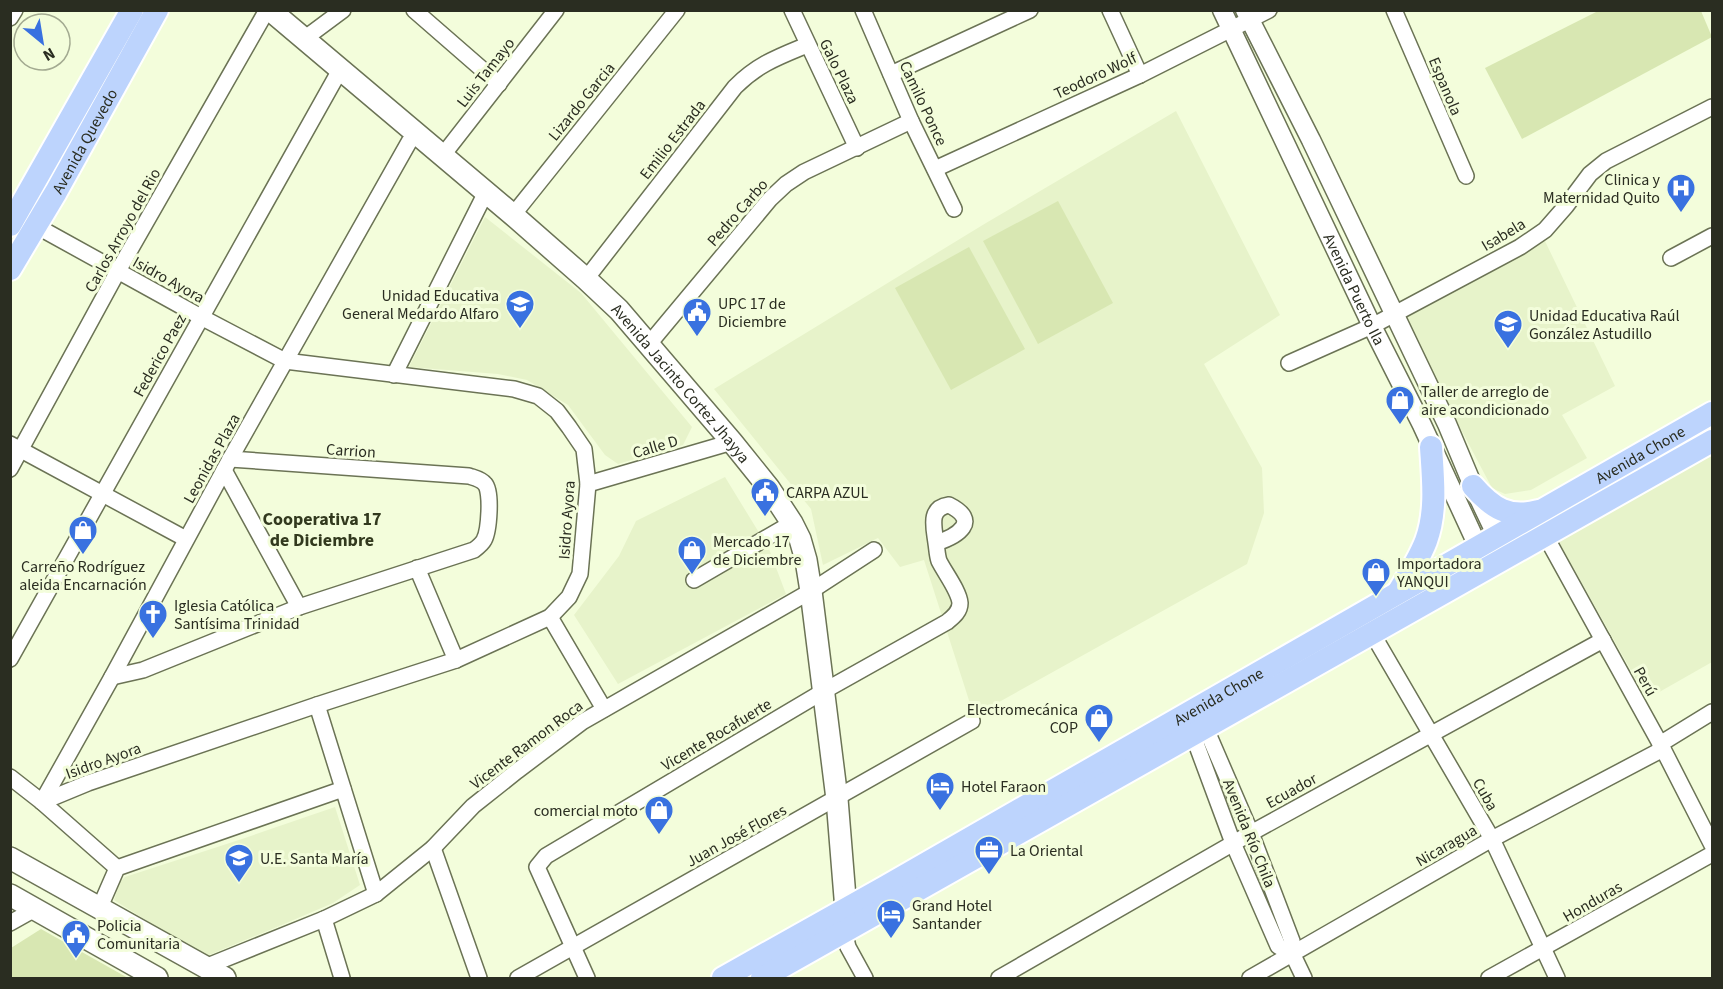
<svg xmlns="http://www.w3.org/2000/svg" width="1723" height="989" font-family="'Source Sans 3',sans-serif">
<rect width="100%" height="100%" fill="#f3fddb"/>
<g fill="#e7f3ca">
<path d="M1176,111L1280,315L1204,364L1262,468L1264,513L1247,564L974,716L924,560L900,567L878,538L823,565L811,509L714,389L986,223Z"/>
<path d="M485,217L581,293L692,427L683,445L618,464L605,455L568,405L527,380L498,374L409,367Z"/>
<path d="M1543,237L1615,386L1562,415L1587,458L1531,490L1505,494L1492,488L1400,314Z"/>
<path d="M1712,446V662L1647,699L1555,535Z"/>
<path d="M725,477L769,549L786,594L618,684L574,615L619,556L636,521Z"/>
<path d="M335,807L360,885L333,903L284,924L204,957L114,900L120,882L125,877L242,839Z"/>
</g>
<g fill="#d8e7b2">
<path d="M1600,10L1701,11L1712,37L1522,139L1485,68Z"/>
<path d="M1058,201L1113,303L1038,344L983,241Z"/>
<path d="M969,247L1025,349L951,390L895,288Z"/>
<path d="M41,929L128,978H11V948Z"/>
</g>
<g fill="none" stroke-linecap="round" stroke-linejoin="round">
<g stroke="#6b7355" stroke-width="18">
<g id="minor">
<path d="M414,10L499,84"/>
<path d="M792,10L857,148"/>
<path d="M863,10L911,121L954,209"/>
<path d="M1110,10L1140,75"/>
<path d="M1394,10L1466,176"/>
<path d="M10,18L15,10"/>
<path d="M304,39L343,10"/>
<path d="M891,74L1030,10"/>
<path d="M443,155L556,10"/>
<path d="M935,169L1140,75L1269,10"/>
<path d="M513,215L677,10"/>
<path d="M29,222L201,317L285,361L514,389L538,396L557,411L569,427L584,449L588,484L580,574L569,597L550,617L456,660L317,705L88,783L42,802"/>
<path d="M1671,258L1712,236"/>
<path d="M586,279L735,87C758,64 778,57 807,45"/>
<path d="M649,344L770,199L786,184L804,172L911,121"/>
<path d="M1289,363L1372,326L1520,247L1545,230L1566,206L1590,174L1606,161L1712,107"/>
<path d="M394,375L481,202L487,193"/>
<path d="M10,444L186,539"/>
<path d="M10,469L118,271L267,10"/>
<path d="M224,470L299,607"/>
<path d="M588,484L732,442"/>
<path d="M1545,535L1663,749L1712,845"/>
<path d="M417,568L456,660"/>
<path d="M694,580L792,523"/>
<path d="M550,617L604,709"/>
<path d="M1372,633L1492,839L1557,978"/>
<path d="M10,659L340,70"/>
<path d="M112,677L143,670L299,607L474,550C478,547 482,544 484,540C489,531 492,492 485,484C481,479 475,478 469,476L230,459"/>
<path d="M317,705L376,894"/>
<path d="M1200,720L1210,738L1251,833L1292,941L1293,955L1304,978"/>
<path d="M1186,727L1197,746L1233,843L1278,946L1293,955"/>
<path d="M1660,744L1712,712"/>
<path d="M10,777L42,802L117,868"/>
<path d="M42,802L112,677L230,459L409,142L416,134"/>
<path d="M433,848L479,978"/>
<path d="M100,907L117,868L343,789"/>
<path d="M324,919L342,978"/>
<path d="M10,923L35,909"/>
<path d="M844,931L848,947L865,978"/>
<path d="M205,967L324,919L376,894L433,848L473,806L517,771L582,722L811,591L874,550"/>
<path d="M518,978L972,721"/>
<path d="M587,978L537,867L546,856L824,691L947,622C953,617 960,612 960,603C959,591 945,573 939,561C937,555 937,549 936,543C934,527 928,508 949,505C981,521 958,536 936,543"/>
<path d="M999,978L1251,833L1603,640"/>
<path d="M1250,978L1492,839L1663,749"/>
<path d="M1489,978L1712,854"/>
</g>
</g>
<g stroke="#6b7355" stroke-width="21">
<g id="tertiary">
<path id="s1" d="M1222,10L1372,326L1422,425L1488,568"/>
<path d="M1245,10L1311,140L1447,424L1473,486L1502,547"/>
</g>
</g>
<g stroke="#6b7355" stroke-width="24">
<g id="secondary">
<path id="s2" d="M270,10L513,215L586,279L619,310L732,442L769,488L792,523L800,539L806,560L811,591L837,799L846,910L845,925"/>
<path d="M10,858L225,978"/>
<path d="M10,895L157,978"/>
</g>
</g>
<g stroke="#fff" stroke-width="26">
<g id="primary">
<path d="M10,225L132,10"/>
<path id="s3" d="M10,269L56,192L157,10"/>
<path d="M1473,486C1492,508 1509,519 1538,511"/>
<path d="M1399,591C1409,575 1419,559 1426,541C1437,511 1433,478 1431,447"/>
<path id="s4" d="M723,978L885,887L1712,413"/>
<path d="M762,978L1712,441"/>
</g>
</g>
<use href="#minor" stroke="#fff" stroke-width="15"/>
<use href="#tertiary" stroke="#fff" stroke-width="18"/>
<use href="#secondary" stroke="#fff" stroke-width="21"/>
<use href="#primary" stroke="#bdd4fd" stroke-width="22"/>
</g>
<defs>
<g id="hospital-pin" transform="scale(1.5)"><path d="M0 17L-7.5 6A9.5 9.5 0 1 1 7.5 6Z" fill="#3971e0" stroke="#f3fddb"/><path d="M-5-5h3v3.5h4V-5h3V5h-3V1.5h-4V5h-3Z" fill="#fff"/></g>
<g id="school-pin" transform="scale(1.5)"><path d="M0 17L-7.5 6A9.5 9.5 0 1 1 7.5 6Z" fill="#3971e0" stroke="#f3fddb"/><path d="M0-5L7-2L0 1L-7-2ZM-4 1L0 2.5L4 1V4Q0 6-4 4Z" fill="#fff"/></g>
<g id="civic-pin" transform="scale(1.5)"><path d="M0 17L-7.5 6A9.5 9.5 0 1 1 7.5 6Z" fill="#3971e0" stroke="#f3fddb"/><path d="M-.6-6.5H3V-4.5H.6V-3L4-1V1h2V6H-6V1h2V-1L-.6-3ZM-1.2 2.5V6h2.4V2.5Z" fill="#fff"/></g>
<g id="shop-pin" transform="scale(1.5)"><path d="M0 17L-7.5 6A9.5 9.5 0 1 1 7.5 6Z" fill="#3971e0" stroke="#f3fddb"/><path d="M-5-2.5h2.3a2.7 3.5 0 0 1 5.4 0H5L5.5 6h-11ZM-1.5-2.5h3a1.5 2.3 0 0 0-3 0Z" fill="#fff"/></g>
<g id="church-pin" transform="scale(1.5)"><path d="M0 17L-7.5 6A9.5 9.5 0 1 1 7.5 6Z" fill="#3971e0" stroke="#f3fddb"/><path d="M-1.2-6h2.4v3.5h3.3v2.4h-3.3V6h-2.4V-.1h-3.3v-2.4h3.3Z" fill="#fff"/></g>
<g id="hotel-pin" transform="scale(1.5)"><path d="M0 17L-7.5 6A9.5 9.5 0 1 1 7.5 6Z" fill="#3971e0" stroke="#f3fddb"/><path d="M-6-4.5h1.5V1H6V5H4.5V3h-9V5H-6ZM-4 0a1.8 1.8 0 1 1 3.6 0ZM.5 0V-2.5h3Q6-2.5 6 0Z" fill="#fff"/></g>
<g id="office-pin" transform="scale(1.5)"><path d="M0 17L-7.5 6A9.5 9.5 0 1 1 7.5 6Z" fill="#3971e0" stroke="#f3fddb"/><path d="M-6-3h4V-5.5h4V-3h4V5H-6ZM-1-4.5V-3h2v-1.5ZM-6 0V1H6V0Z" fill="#fff"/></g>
</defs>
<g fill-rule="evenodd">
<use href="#hospital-pin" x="1681" y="188"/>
<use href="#school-pin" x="520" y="304"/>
<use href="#civic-pin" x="697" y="312"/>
<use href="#school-pin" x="1508" y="324"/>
<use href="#shop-pin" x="1400" y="400"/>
<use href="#civic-pin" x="765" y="492"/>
<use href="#shop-pin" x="83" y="530"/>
<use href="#shop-pin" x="692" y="550"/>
<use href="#shop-pin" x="1376" y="572"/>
<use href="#church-pin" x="153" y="614"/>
<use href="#shop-pin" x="1099" y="718"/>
<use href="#hotel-pin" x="940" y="786"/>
<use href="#shop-pin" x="659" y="810"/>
<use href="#office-pin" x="989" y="850"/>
<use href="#school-pin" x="239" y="858"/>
<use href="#hotel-pin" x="891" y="914"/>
<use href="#civic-pin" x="76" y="934"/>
</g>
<g text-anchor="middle" stroke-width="6" stroke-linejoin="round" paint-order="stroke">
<g font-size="16" fill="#2a2d21" stroke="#f3fddb">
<text transform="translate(840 71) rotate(64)" y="6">Galo Plaza</text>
<text transform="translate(485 72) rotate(-52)" y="6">Luis Tamayo</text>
<text transform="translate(1095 75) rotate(-25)" y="6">Teodoro Wolf</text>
<text transform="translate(1446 86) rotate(67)" y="6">Espanola</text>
<text transform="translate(581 101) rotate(-51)" y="6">Lizardo Garcia</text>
<text transform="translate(924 103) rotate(65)" y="6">Camilo Ponce</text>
<text transform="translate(672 139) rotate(-52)" y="6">Emilio Estrada</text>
<text dy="6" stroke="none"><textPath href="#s3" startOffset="148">Avenida Quevedo</textPath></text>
<text transform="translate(737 212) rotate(-49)" y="6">Pedro Carbo</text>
<text transform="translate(122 230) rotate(-61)" y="6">Carlos Arroyo del Rio</text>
<text transform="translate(1503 234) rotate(-31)" y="6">Isabela</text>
<text transform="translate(169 279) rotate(29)" y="6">Isidro Ayora</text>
<text dy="6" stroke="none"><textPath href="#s1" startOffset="309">Avenida Puerto Ila</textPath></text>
<text transform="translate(159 355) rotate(-61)" y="6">Federico Paez</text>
<text dy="6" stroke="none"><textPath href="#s2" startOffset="556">Avenida Jacinto Cortez Jhayya</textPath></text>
<text transform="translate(655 446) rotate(-16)" y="6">Calle D</text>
<text transform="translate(351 450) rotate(4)" y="6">Carrion</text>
<text dy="6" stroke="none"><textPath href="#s4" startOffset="1056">Avenida Chone</textPath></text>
<text transform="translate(211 458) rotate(-61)" y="6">Leonidas Plaza</text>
<text transform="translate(566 520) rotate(-86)" y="6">Isidro Ayora</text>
<text transform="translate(1646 681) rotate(61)" y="6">Perú</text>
<text dy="6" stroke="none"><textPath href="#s4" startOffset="570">Avenida Chone</textPath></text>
<text transform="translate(716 734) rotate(-31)" y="6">Vicente Rocafuerte</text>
<text transform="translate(526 744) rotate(-37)" y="6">Vicente Ramon Roca</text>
<text transform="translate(103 760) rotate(-20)" y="6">Isidro Ayora</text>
<text transform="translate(1291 790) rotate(-29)" y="6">Ecuador</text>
<text transform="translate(1486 794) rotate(60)" y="6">Cuba</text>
<text transform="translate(1250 833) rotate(68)" y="6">Avenida Río Chila</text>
<text transform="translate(736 835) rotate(-29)" y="6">Juan José Flores</text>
<text transform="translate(1446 845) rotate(-30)" y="6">Nicaragua</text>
<text transform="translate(1592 901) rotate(-30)" y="6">Honduras</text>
</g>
<g font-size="16" fill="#2a2d21" stroke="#f3fddb" text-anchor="start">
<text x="1660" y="185" text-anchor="end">Clinica y<tspan x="1660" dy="18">Maternidad Quito</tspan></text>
<text x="499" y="301" text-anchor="end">Unidad Educativa<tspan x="499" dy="18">General Medardo Alfaro</tspan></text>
<text x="718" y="309">UPC 17 de<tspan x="718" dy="18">Diciembre</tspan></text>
<text x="1529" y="321">Unidad Educativa Raúl<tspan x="1529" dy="18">González Astudillo</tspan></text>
<text x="1421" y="397">Taller de arreglo de<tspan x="1421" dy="18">aire acondicionado</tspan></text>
<text x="786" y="498">CARPA AZUL</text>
<text x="713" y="547">Mercado 17<tspan x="713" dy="18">de Diciembre</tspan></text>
<text x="1397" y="569">Importadora<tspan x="1397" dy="18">YANQUI</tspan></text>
<text x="83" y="572" text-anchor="middle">Carreño Rodríguez<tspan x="83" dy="18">aleida Encarnación</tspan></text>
<text x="174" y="611">Iglesia Católica<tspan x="174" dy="18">Santísima Trinidad</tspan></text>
<text x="1078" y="715" text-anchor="end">Electromecánica<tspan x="1078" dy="18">COP</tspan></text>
<text x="961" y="792">Hotel Faraon</text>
<text x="638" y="816" text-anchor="end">comercial moto</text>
<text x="1010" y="856">La Oriental</text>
<text x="260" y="864">U.E. Santa María</text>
<text x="912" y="911">Grand Hotel<tspan x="912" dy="18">Santander</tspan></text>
<text x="97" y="931">Policia<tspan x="97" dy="18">Comunitaria</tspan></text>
</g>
<g font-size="18" font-weight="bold" fill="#32391e" stroke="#f3fddb">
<text x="322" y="525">Cooperativa 17<tspan x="322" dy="21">de Diciembre</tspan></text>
</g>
</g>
<rect width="1723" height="989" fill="none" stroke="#2a2d21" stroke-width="24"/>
<g transform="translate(42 42) rotate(150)"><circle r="28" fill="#f3fddb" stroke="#a3aa91" stroke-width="1.5"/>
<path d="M0-4.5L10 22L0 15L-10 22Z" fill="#3971e0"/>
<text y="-9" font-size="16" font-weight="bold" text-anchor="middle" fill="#2a2d21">N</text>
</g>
</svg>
